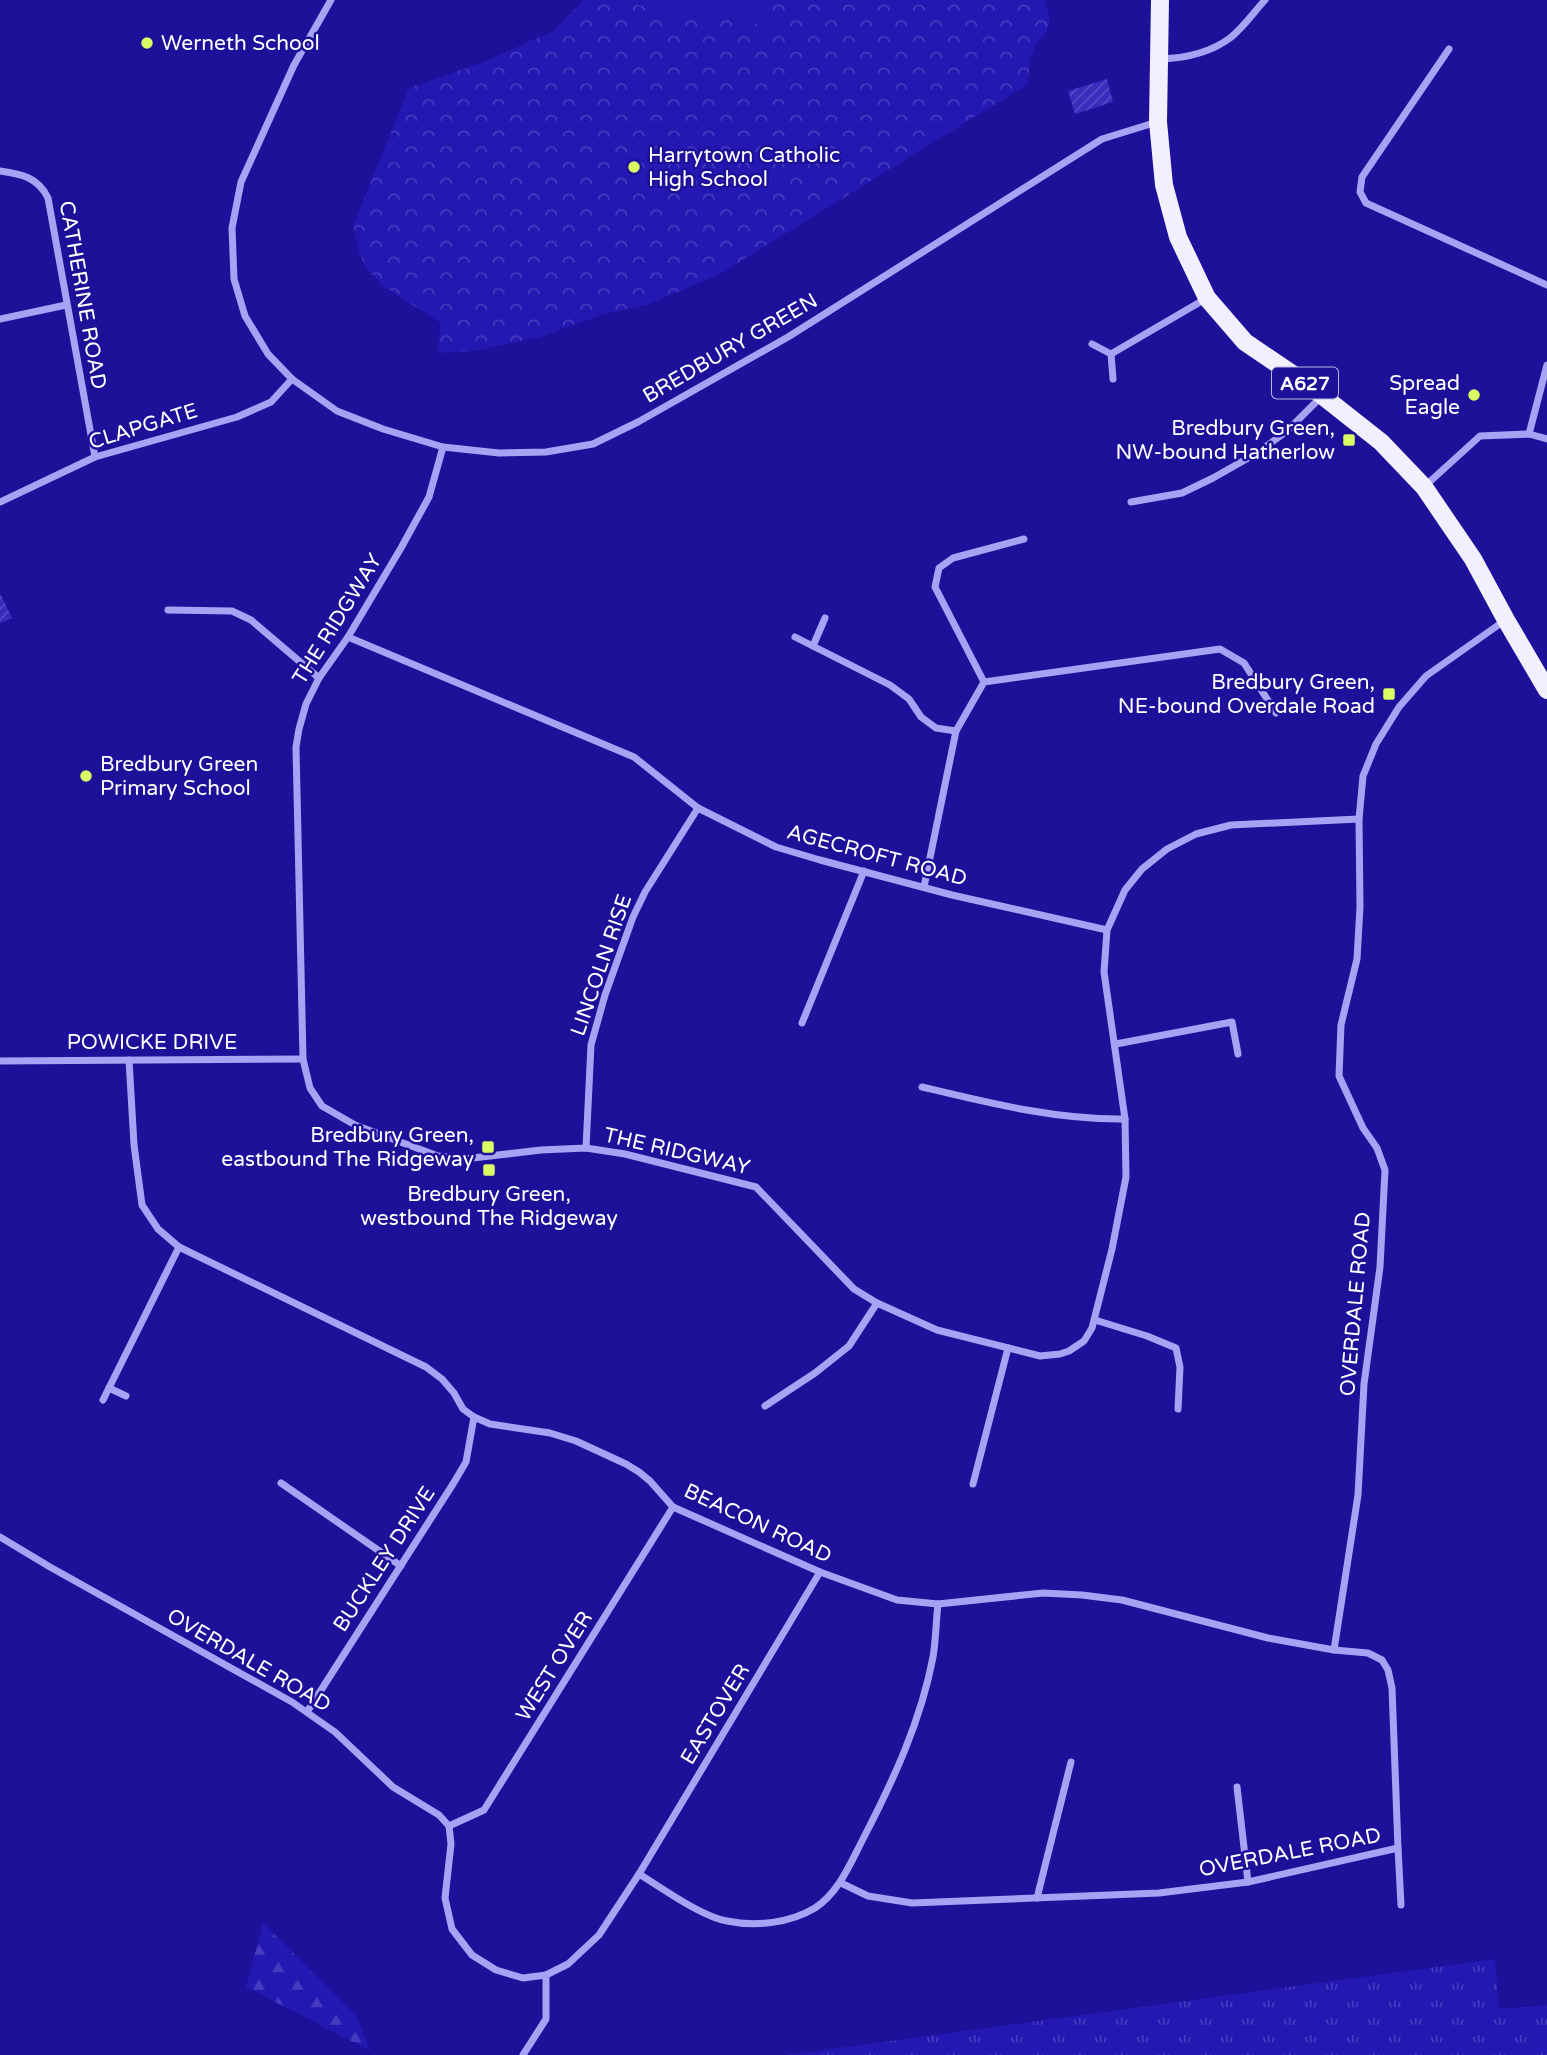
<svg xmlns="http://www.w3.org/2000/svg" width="1547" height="2055" font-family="'Varela Round',sans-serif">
<defs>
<pattern id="grass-tufts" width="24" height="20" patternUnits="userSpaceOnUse" patternTransform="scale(1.75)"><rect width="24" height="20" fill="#2418b3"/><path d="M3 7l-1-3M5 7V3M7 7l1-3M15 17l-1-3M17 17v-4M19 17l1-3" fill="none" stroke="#453bbe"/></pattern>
<pattern id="forest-firs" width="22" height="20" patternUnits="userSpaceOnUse" patternTransform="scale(1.75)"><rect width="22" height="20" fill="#2418b3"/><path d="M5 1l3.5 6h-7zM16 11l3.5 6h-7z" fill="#453bbe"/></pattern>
<pattern id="park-crowns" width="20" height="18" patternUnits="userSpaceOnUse" patternTransform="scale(1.75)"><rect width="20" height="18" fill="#2418b3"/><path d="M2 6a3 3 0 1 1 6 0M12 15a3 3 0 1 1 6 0" fill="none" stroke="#453bbe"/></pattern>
<pattern id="building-hatch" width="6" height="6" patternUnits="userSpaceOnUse" patternTransform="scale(1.75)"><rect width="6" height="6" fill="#382cbc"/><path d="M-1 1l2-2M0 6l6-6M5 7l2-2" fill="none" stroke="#564cc6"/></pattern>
</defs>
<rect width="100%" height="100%" fill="#1d1099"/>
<path fill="url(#grass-tufts)" d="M1495,1959L1499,2009L1547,2005V2055H787Z"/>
<path fill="url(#forest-firs)" d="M263,1923L356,2016L371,2051L246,1987Z"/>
<path fill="url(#park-crowns)" d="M583,0H638V5L768,26L772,0H1045C1057,38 1040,29 1031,56C1029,65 1029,75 1028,84L720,274L647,305L604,314L540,337L474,351L437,353L441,323L383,286L367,269L360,255L353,226L409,88L484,62L553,31Z"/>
<path fill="#2418b3" d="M638,0H772L768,26L638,5Z"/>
<g fill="url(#building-hatch)">
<path d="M1107,79L1113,102L1075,114L1068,91Z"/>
<path d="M0,593L12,618L0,623Z"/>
</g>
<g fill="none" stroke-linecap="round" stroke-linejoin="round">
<g stroke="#a8a2f4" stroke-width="7">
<path d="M331,0L294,65L241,182L232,228L234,279L245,316L268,354L292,379L337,411L383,429L443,447L499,453L546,452L593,444L638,422L788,337L1102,139L1157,122"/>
<path d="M1449,49L1362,177L1360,192L1366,203L1547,285"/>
<path d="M1161,59C1186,58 1210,53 1230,38C1243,28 1254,12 1265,0"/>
<path d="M0,171C21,174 38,177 48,198L95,457"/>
<path d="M0,319L66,305"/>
<path d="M1092,344L1111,354L1113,379"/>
<path d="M1111,354L1207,298"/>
<path d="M1529,434L1547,365"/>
<path d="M443,447L429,497L401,548L348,637L319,678L306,704L299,729L296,747L303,1059L310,1088L322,1106L355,1125L438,1156L464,1159L541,1150L586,1148L625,1154L756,1187L854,1289L877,1303L937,1330L1040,1356L1060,1354L1069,1351L1084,1341L1092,1328L1112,1249L1126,1177L1125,1119L1104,972L1107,930L1125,890L1142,869L1167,849L1196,834L1231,825L1359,819"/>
<path d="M1425,486L1480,436L1529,434L1547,439"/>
<path d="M0,502L95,457L237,417L271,402L292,379"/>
<path d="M1131,502L1182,493L1213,478L1257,453L1287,431L1322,396"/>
<path d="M168,610L232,611L251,620L319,678"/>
<path d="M348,637L634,757L698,808L776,847L820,860L952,895L1107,930"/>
<path d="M795,637L890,685L909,699L921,717L936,728L956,731"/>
<path d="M813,646L825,618"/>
<path d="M984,682L935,587L939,568L953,558L1024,539"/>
<path d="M924,887L956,731L984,682L1220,649L1244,663L1276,713"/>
<path d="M802,1023L864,871"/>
<path d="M1116,1044L1232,1022L1238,1054"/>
<path d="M129,1060L134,1145L142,1205L158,1229L179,1247L426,1367L442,1379L454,1393L463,1409L474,1417L490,1424L550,1433L576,1441L626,1464L639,1472L650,1481L673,1507L820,1572L897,1600L938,1604L1043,1593L1082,1595L1122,1600L1268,1638L1334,1650L1368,1653L1382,1660L1388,1670L1392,1688L1398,1848L1248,1882L1159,1893L912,1903L868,1896L841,1883"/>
<path d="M0,1061L303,1059"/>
<path d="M922,1087C989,1103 1056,1120 1125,1119"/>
<path d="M586,1148L591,1045L605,995L633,917L645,892L698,808"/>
<path d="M1095,1320L1147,1336L1176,1348L1180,1367L1178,1409"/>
<path d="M109,1388L126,1396"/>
<path d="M103,1400L179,1247"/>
<path d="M765,1406L815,1373L849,1346L877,1303"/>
<path d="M281,1483L401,1566"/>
<path d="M973,1484L1008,1348"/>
<path d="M0,1537L50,1567L292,1702L335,1732L393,1787L439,1815L449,1826L451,1844L445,1898L452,1929L472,1955L496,1970L523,1978L546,1975L568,1964L599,1935L639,1874L820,1572"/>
<path d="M1334,1650L1358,1495L1364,1384L1380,1267L1385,1170L1377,1148L1363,1128L1339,1076L1341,1025L1357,959L1360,907L1359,819L1363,776L1376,744L1399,707L1426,676L1504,621"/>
<path d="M307,1712L453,1484L466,1462L474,1417"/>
<path d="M1237,1787L1248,1882"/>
<path d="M449,1826L484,1810L673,1507"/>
<path d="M1398,1848L1401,1905"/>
<path d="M639,1874C662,1888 702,1917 727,1921C756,1927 790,1923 815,1908C839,1892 850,1864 863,1839C893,1781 921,1721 933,1657C936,1639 936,1621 938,1604"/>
<path d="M1037,1898L1071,1762"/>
<path d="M523,2055L546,2019V1975"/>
</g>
<path stroke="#f2efff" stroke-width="18" d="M1160,0L1158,122L1164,185L1178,237L1207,298L1245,342L1310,386L1381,442L1424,487L1473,559L1506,620L1547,690"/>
</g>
<g fill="#daff65" stroke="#1d1099" stroke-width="2.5">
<circle cx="147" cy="43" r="7"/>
<circle cx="634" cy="167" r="7"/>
<circle cx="1474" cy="395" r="7"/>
<rect x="1342" y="433" width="14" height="14" rx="3.5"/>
<rect x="1382" y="687" width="14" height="14" rx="3.5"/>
<circle cx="86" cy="776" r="7"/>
<rect x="481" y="1140" width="14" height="14" rx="3.5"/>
<rect x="482" y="1163" width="14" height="14" rx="3.5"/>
</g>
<g text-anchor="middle" stroke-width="5" stroke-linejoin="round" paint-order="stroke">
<rect fill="#1d1099" stroke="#bbb7e0" stroke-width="2" x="1272" y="367.5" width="66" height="31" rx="5"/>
<g font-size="19" font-weight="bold" fill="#fff">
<text x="1305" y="390">A627</text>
</g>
<g font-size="21" fill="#fff" stroke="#1d1099" text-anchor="end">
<text x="161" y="50" text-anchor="start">Werneth School</text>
<text x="648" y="162" text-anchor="start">Harrytown Catholic<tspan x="648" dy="24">High School</tspan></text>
<text x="1460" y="390">Spread<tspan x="1460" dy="24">Eagle</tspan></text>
<text x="1335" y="435">Bredbury Green,<tspan x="1335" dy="24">NW-bound Hatherlow</tspan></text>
<text x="1375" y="689">Bredbury Green,<tspan x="1375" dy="24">NE-bound Overdale Road</tspan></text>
<text x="100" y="771" text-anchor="start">Bredbury Green<tspan x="100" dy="24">Primary School</tspan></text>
<text x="474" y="1142">Bredbury Green,<tspan x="474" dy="24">eastbound The Ridgeway</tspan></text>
<text x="489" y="1201" text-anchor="middle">Bredbury Green,<tspan x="489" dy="24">westbound The Ridgeway</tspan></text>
</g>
<g font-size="21" fill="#fff" stroke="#1d1099">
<text transform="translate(83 295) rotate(80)" y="7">CATHERINE ROAD</text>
<text transform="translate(730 348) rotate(-30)" y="7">BREDBURY GREEN</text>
<text transform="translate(143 426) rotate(-17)" y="7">CLAPGATE</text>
<text transform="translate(337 619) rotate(-58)" y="7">THE RIDGWAY</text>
<text transform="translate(877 855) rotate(15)" y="7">AGECROFT ROAD</text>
<text transform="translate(601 965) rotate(-71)" y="7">LINCOLN RISE</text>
<text x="152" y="1049">POWICKE DRIVE</text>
<text transform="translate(677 1151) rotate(13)" y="7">THE RIDGWAY</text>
<text transform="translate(1355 1304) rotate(-85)" y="7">OVERDALE ROAD</text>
<text transform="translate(758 1523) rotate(25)" y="7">BEACON ROAD</text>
<text transform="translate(384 1559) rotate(-57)" y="7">BUCKLEY DRIVE</text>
<text transform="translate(249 1660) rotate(30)" y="7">OVERDALE ROAD</text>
<text transform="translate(554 1666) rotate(-58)" y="7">WEST OVER</text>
<text transform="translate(715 1714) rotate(-59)" y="7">EASTOVER</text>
<text transform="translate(1290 1852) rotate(-11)" y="7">OVERDALE ROAD</text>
</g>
</g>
</svg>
